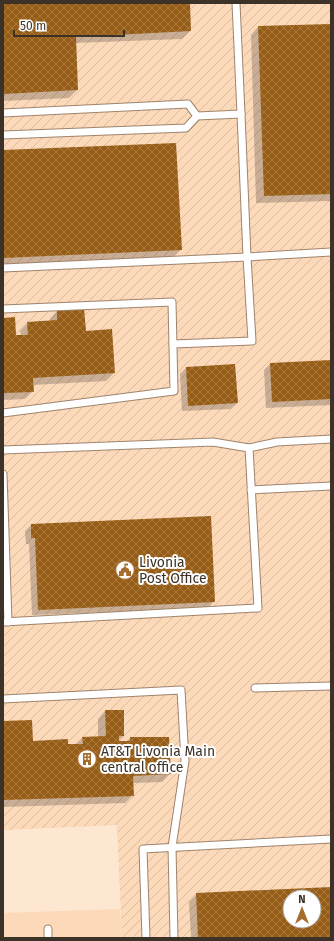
<svg xmlns="http://www.w3.org/2000/svg" width="334" height="941" font-family="'Fira Sans',sans-serif">
<defs>
<pattern id="industrial-furrows" width="10" height="10" patternUnits="userSpaceOnUse"><rect width="10" height="10" fill="#fcd9b9"/><path d="M-1 1l2-2M0 10L10 0M9 11l2-2" fill="none" stroke="#d9bb9f"/></pattern>
<pattern id="building-cross-hatch" width="8" height="8" patternUnits="userSpaceOnUse"><rect width="8" height="8" fill="#985d15"/><path d="M0 0l8 8M0 8l8-8" fill="none" stroke="#a67b48"/></pattern>
</defs>
<rect width="100%" height="100%" fill="#fee7d1"/>
<path fill="#fcd9b9" d="M120,909L122,938H3V913Z"/>
<path fill="url(#industrial-furrows)" fill-rule="evenodd" d="M3,3H331V938H122L117,825L3,830ZM290,897H314V921H290Z"/>
<g fill="#0003" fill-rule="evenodd">
<path d="M3,3H189L190,31L182,39L75,43L77,90L69,98L3,101Z"/>
<path d="M331,25V201L256,203L251,35L258,27Z"/>
<path d="M3,151L181,249L173,257L3,265Z"/>
<path d="M57,311L85,332L114,373L106,381L33,385V391L25,399L3,400V319L15,336H21L20,331L28,323L50,322V319Z"/>
<path d="M331,361V405L266,408L264,370L270,364Z"/>
<path d="M186,368L237,403L230,409L182,411L180,374Z"/>
<path d="M210,517L214,601L208,608L32,615L29,544H26L25,531L31,525Z"/>
<path d="M105,711L123,736L117,742H126L130,738L170,774L162,782L132,783L133,795L125,803L3,807V722L32,742L75,745L83,738L98,737V719Z"/>
<path d="M331,888V938H191L189,902L197,894ZM290,897H314V921H290Z"/>
</g>
<g fill="url(#building-cross-hatch)" fill-rule="evenodd">
<path d="M3,3H190L191,31L76,37L78,90L3,94Z"/>
<path d="M331,24V194L264,196L258,26Z"/>
<path d="M176,143L182,250L3,258V150Z"/>
<path d="M84,308L86,331L112,329L115,373L33,378L34,392L3,393V318L15,317L16,335H28L27,322L57,320V310Z"/>
<path d="M331,360V399L272,402L270,363Z"/>
<path d="M235,364L238,403L188,406L186,367Z"/>
<path d="M211,516L215,602L38,610L35,538H31V524Z"/>
<path d="M105,710H124V736H119V741H130V737H169L171,774L133,776L134,796L3,800V721L32,720L33,741L68,739V744H83L82,737L106,736Z"/>
<path d="M331,887V938H198L196,893ZM290,897H314V921H290Z"/>
</g>
<g fill="none" stroke-linecap="round" stroke-linejoin="round">
<g stroke="#9f846c" stroke-width="9">
<g id="service">
<path d="M3,113L188,104L197,116"/>
<path d="M241,114L247,257L331,252"/>
<path d="M3,135L186,128L197,116L241,114L236,3"/>
<path d="M3,268L247,257L252,341L173,344"/>
<path d="M3,309L172,302L174,391L3,413"/>
<path d="M249,448L277,442L331,439"/>
<path d="M3,450L213,442L249,448L258,608L3,622"/>
<path d="M3,474L8,622"/>
<path d="M251,490L331,486"/>
<path d="M255,688L331,686"/>
<path d="M3,699L181,690L185,761L172,847L174,938"/>
<path d="M48,929V938"/>
<path d="M146,938L143,849L331,839"/>
</g>
</g>
<use href="#service" stroke="#fff" stroke-width="7"/>
</g>
<defs>
<g id="civic-ring" transform="scale(1)"><circle r="9.5" fill="#fff" stroke="#a66c2c" stroke-width="1.5"/><path d="M-.6-6.5H3V-4.5H.6V-3L4-1V1h2V6H-6V1h2V-1L-.6-3ZM-1.2 2.5V6h2.4V2.5Z" fill="#a66c2c"/></g>
<g id="building-ring" transform="scale(1)"><circle r="9.5" fill="#fff" stroke="#a66c2c" stroke-width="1.5"/><path d="M-4-6H4V6H1V3H-1V6H-4ZM-2.5-4.3h1.7v1.8h-1.7ZM.8-4.3h1.7v1.8H.8ZM-2.5-1h1.7V.8h-1.7ZM.8-1h1.7V.8H.8Z" fill="#a66c2c"/></g>
</defs>
<g fill-rule="evenodd">
<use href="#civic-ring" x="125" y="570"/>
<use href="#building-ring" x="87" y="759"/>
</g>
<g text-anchor="middle" stroke-width="4" stroke-linejoin="round" paint-order="stroke">
<g font-size="14" fill="#3d3227" stroke="#fff" text-anchor="start">
<text x="139" y="567">Livonia<tspan x="139" dy="16">Post Office</tspan></text>
<text x="101" y="756">AT&amp;T Livonia Main<tspan x="101" dy="16">central office</tspan></text>
</g>
</g>
<rect width="334" height="941" fill="none" stroke="#3d3227" stroke-width="8"/>
<g transform="translate(302 909)"><circle r="19" fill="#ffffff" stroke="#b1ada9"/>
<path d="M0-3L7 15L0 10L-7 15Z" fill="#a66c2c"/>
<text y="-6" font-size="11" font-weight="bold" text-anchor="middle" fill="#3d3227">N</text>
</g>
<path d="M14 30v6h110v-6" fill="none" stroke="#3d3227" stroke-width="2"/>
<text x="20" y="30" font-size="12" fill="#3d3227" stroke="#ffffff" stroke-width="3" paint-order="stroke">50 m</text>
</svg>
